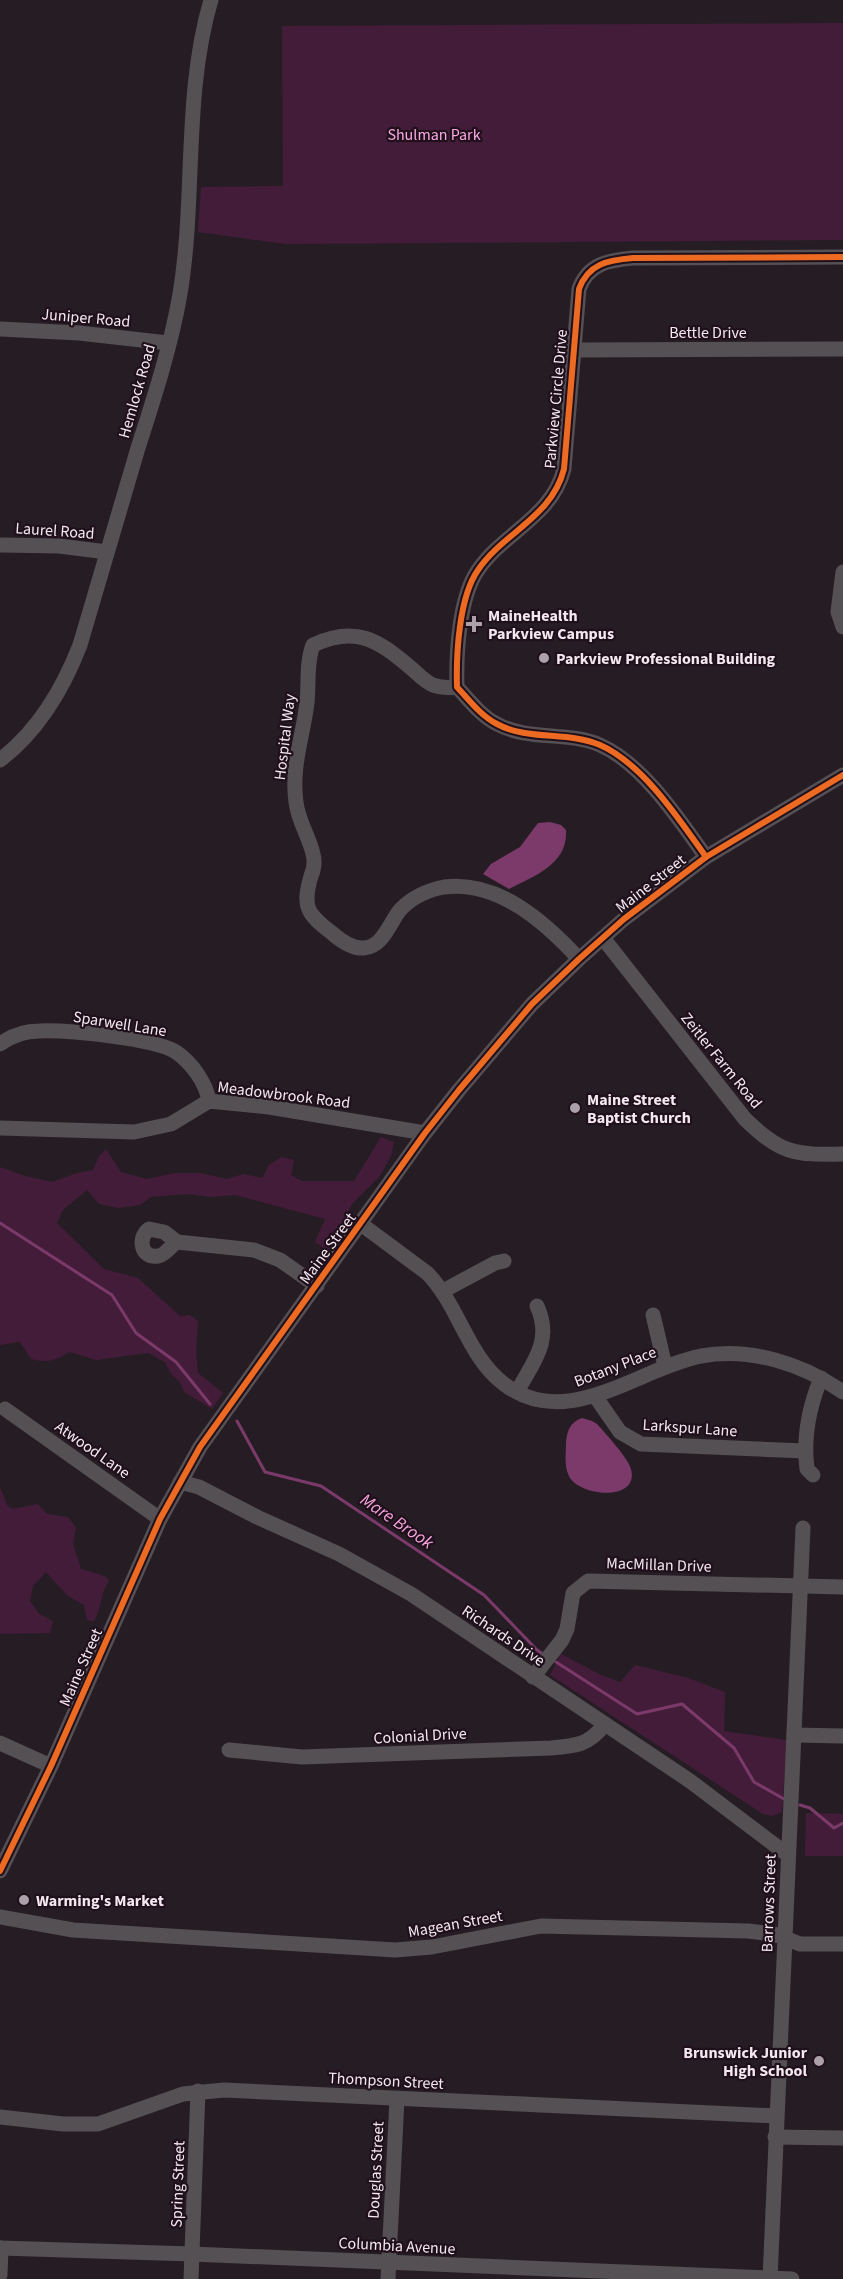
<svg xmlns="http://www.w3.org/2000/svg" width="843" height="2279" font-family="'Source Sans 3',sans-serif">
<rect width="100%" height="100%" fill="#261d24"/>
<g fill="#431c39">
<path d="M843,23V240L286,244L198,232L201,187L283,186L282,26Z"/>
<path d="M381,1137L394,1142L391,1156L380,1176L352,1204L329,1251L315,1242L325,1219L235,1195L212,1197L187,1194L151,1197L140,1205L119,1208L99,1204L87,1190L63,1210L57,1223L104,1269L138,1278L180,1316L190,1315L198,1321L196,1351L198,1373L223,1393L212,1409L184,1392L180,1382L171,1374L165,1362L148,1353L96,1360L69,1352C56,1361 46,1363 31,1359L20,1342L0,1345V1167L25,1176L52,1182L77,1173L93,1170L99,1156L106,1149L121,1172L146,1179L175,1173H200L227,1179L243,1174L262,1178L269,1165L281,1157L294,1160L291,1175L302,1181H354Z"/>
<path d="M0,1487L7,1505L12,1509L38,1504L47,1514L68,1517L76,1528L73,1544L81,1569L105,1576L109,1581C100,1593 102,1608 94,1621L87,1620L84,1605L68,1596L46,1572L33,1586L30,1601L39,1614L53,1621L50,1633L0,1634Z"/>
<path d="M561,1654L601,1675L620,1682L635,1665L688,1678L725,1692L724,1731L787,1740L782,1812L772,1816L763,1814L550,1675Z"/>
<path d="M806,1813L843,1814V1856H805Z"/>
</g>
<g fill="#7b3a6a">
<path d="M550,822L561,825L566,830C568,864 536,875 509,889L483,874L491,864L520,847L538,823Z"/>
<path d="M582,1418L592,1421L597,1424C606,1434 628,1458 631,1469C640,1502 579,1497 569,1476C564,1466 566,1454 566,1443C567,1431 570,1422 582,1418Z"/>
</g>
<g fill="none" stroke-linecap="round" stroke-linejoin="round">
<g stroke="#7b3a6a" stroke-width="3">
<path d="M0,1223L112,1295L136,1333L176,1362L210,1404"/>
<path d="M237,1421L265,1472L321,1486L484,1595L537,1650L544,1655"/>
<path d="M556,1662L637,1714L682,1704L734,1748L754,1782L784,1799"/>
<path d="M800,1805L810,1808L834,1828L843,1823"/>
</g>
<g stroke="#545053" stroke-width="15">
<path d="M0,329L79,333L168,343"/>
<path d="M573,350L843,349"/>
<path d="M0,545L59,546L107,552"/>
<path d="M843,572L838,612L843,627"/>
<path d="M457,687C449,688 441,688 433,685C425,682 418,674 411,668C378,640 356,625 313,645C306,663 309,684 307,703C303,736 291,767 296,802C298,821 309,836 313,854C315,861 314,869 311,876C302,907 307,914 332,933C340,940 353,949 364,948C383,947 390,922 400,910C411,898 428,890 444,887C498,880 545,922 579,959"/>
<path d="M0,760C38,731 63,689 80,645C99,579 119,514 138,448C154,398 171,346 180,294C196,197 183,95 211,0"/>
<path d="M706,857C679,819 643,764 600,745C568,731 528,741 497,724C481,716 469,700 457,687C456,654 459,597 478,570C504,532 552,517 564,469L579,289C588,264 608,260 633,258L843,257"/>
<path d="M603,938L745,1119C781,1154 794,1155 843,1154"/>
<path d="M0,1044C11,1036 25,1031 39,1031C67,1030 154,1038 176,1052C192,1063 206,1083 209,1101"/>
<path d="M0,1128L134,1132L171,1124L209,1101L269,1107L425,1133"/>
<path d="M361,1224L427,1273C459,1305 467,1356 504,1384C567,1432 637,1369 701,1356C751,1347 803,1364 843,1392"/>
<path d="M149,1229L164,1232L177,1242C170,1246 166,1255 158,1256C141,1259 137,1238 149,1229Z"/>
<path d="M177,1242L254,1250L280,1260L317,1286"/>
<path d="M443,1291L495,1263L504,1261"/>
<path d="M653,1315L665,1366"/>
<path d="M517,1392C533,1362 553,1341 537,1306"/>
<path d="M595,1396L620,1432L641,1444L805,1451"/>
<path d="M5,1409L160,1519"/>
<path d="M813,1475L807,1469C803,1438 809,1407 821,1378"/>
<path d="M180,1482L199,1487L257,1517L339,1554L411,1594L690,1781L788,1855"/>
<path d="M533,1677L562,1640L567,1629L573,1593L588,1581L843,1587"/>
<path d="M794,1735L843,1736"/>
<path d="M0,1743L51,1766"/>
<path d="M229,1750L302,1757L551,1748C576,1746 589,1745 605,1724"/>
<path d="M0,1871L51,1766L160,1519L200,1447L425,1133L459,1090L532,1004L579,959L624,919L706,857L843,775"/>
<path d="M0,1917L73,1930L395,1950L432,1947L541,1926L748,1931L774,1934L800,1944H843"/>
<path d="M0,2117L63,2124H98L183,2094L224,2090L776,2116"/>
<path d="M775,2137L843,2138"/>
<path d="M0,2248L192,2254L792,2279"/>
<path d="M0,2275L1,2248"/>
<path d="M191,2279L198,2091"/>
<path d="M388,2279L397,2099"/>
<path d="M770,2279L803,1528"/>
</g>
<g stroke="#20101c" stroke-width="10">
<g id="cycleway">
<path d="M706,857C679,819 643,764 600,745C568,731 528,741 497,724C481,716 469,700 457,687C456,654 459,597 478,570C504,532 552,517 564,469L579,289C588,264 608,260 633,258L843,257"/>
<path d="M0,1871L51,1766L160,1519L200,1447L425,1133L459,1090L532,1004L579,959L624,919L706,857L843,775"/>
</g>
</g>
<use href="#cycleway" stroke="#ed6a23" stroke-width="6"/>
</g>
<g fill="#aca1a8" stroke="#20101c" stroke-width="2">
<path d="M471 615h6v6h6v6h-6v6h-6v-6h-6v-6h6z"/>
<circle cx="544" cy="658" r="6"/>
<circle cx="575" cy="1108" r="6"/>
<circle cx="24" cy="1900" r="6"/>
<circle cx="819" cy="2061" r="6"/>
</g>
<g text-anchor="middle" stroke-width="4.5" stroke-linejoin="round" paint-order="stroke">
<g font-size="16" fill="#f9a9e1" stroke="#20101c">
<text x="434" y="140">Shulman Park</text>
</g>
<g font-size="16" fill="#f4e8ef" stroke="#20101c">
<text transform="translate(86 317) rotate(5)" y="6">Juniper Road</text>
<text x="708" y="338">Bettle Drive</text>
<text transform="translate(136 391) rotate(-74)" y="6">Hemlock Road</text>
<text transform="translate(555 399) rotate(-85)" y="6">Parkview Circle Drive</text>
<text transform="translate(55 530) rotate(4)" y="6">Laurel Road</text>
<text transform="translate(284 737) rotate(-83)" y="6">Hospital Way</text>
<text transform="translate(650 883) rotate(-38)" y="6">Maine Street</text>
<text transform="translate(120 1023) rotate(9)" y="6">Sparwell Lane</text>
<text transform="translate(722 1060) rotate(51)" y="6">Zeitler Farm Road</text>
<text transform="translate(284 1094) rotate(7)" y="6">Meadowbrook Road</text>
<text transform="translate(327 1248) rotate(-54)" y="6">Maine Street</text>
<text transform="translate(615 1366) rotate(-21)" y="6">Botany Place</text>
<text transform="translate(690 1427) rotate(4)" y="6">Larkspur Lane</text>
<text transform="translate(93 1449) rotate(35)" y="6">Atwood Lane</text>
<text transform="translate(659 1564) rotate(2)" y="6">MacMillan Drive</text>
<text transform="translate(504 1635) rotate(34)" y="6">Richards Drive</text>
<text transform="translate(80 1667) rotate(-66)" y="6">Maine Street</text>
<text transform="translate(420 1735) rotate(-3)" y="6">Colonial Drive</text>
<text transform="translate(768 1903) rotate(-88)" y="6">Barrows Street</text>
<text transform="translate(455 1923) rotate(-10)" y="6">Magean Street</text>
<text transform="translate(386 2080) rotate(3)" y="6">Thompson Street</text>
<text transform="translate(375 2170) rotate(-87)" y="6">Douglas Street</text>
<text transform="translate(177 2184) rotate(-88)" y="6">Spring Street</text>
<text transform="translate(397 2245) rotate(3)" y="6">Columbia Avenue</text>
</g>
<g font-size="16" font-weight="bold" fill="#f4e8ef" stroke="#20101c" text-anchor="start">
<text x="488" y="621">MaineHealth<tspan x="488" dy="18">Parkview Campus</tspan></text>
<text x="556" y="664">Parkview Professional Building</text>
<text x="587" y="1105">Maine Street<tspan x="587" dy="18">Baptist Church</tspan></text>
<text x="36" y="1906">Warming's Market</text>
<text x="807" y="2058" text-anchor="end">Brunswick Junior<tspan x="807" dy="18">High School</tspan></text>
</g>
<g font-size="18" font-style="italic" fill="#f5a4dc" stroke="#20101c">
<text transform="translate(397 1521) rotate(34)" y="6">Mare Brook</text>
</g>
</g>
</svg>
